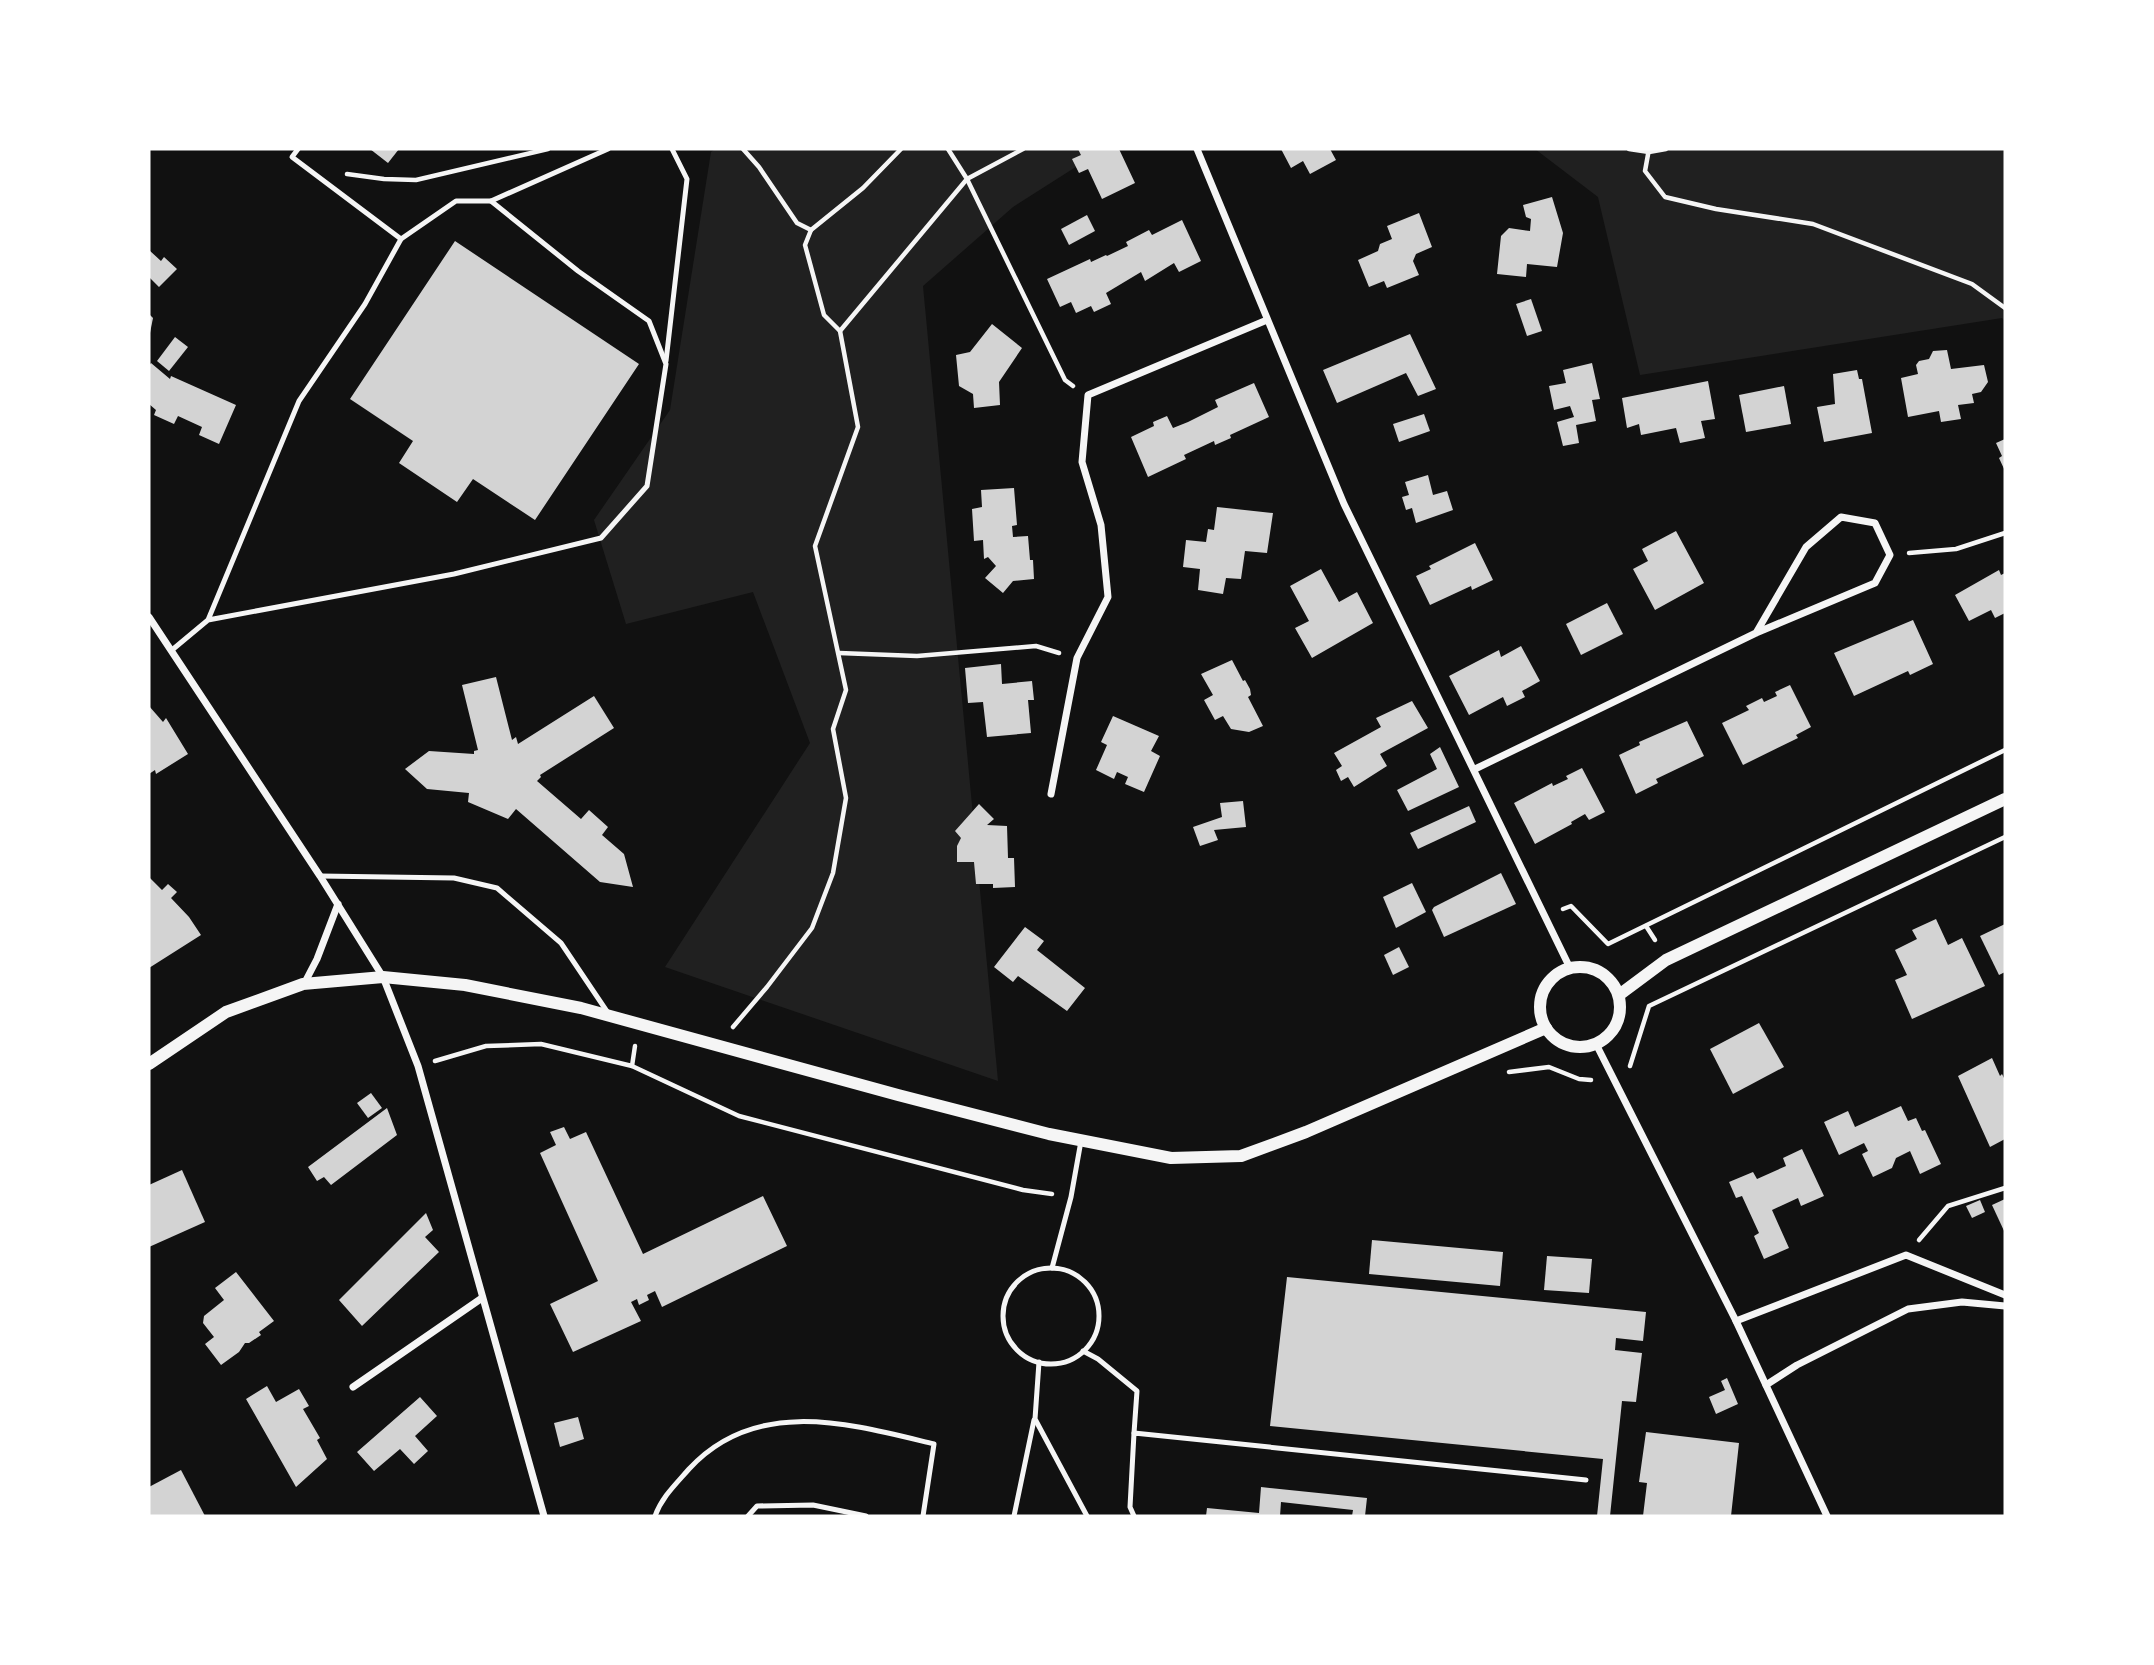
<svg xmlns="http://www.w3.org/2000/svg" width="2154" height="1665" font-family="Rubik,sans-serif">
<rect width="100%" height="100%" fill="#111"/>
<g fill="#202020">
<path d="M715,149H1104L1013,207L923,286L998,1081L665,967L810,743L753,592L626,624L594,520L670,410L711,152Z"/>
<path d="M1535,149H2005V321L2002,318L1640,375L1598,197Z"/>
</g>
<g fill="#d3d3d3">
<path d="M370,149H399L388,163Z"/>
<path d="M1078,149H1119L1135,183L1102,199L1088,169L1079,173L1072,159L1081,155Z"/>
<path d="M1281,149H1330L1336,160L1310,174L1303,161L1291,168Z"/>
<path d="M1552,197L1563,233L1557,267L1527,264L1526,277L1497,274L1501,236L1509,228L1530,231L1531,219L1526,217L1523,205Z"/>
<path d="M1419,213L1432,247L1416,254L1413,261L1419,275L1387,288L1384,281L1369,287L1358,260L1378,251L1380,244L1392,239L1387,226Z"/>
<path d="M1087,215L1095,231L1069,245L1061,229Z"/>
<path d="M1182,220L1201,261L1179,272L1174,263L1145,281L1141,272L1106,293L1111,304L1094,312L1091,306L1076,313L1071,302L1060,307L1047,279L1090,259L1091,262L1106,255L1107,256L1128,246L1126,242L1149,230L1152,235Z"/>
<path d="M455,241L639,364L535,520L473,479L457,502L399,463L413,441L350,399Z"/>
<path d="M149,250L161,261L164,257L177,269L159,287L149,277Z"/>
<path d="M1531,299L1542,331L1527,336L1516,304Z"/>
<path d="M149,314L153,318L150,333H149Z"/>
<path d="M992,324L1022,348L999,382L1000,405L974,408L973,394L959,386L956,355L970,352Z"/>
<path d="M1410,334L1436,389L1418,396L1406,373L1337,403L1323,370Z"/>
<path d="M175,337L188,347L169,371L157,361Z"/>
<path d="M1947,350L1951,369L1984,365L1988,382L1981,392L1972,394L1974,403L1958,405L1961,419L1941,422L1939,411L1908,417L1901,378L1918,374L1916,365L1919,361L1929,359L1933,351Z"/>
<path d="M151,363L170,379L171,376L236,405L219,444L199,435L202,427L178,416L174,424L154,415L156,410L149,404V366Z"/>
<path d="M1592,363L1600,399L1592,400L1596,421L1576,425L1579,443L1563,446L1557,422L1574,417L1570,406L1554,410L1549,386L1566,383L1563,370Z"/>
<path d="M1857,370L1859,379H1862L1872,433L1824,442L1817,407L1835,404L1833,374Z"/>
<path d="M1708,381L1715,419L1701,421L1705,438L1680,443L1676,428L1641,435L1639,424L1627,428L1622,398Z"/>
<path d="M1254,383L1269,417L1230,435L1231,438L1215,445L1214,441L1184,455L1186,459L1148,477L1131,437L1154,426L1153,422L1167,416L1173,428L1188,422L1218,407L1215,400Z"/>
<path d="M1784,386L1791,424L1746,432L1739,395Z"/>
<path d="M1424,414L1430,431L1399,442L1393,424Z"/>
<path d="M2005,439V471L1999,458L2002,456L1996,443Z"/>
<path d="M1428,475L1433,495L1447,491L1453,510L1416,523L1412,508L1406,510L1402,497L1409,495L1405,482Z"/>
<path d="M1014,488L1017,525L1012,526L1013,537L1028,536L1030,560H1033L1034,579L1013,581L1003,593L985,578L996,566L988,557L984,559L983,540L974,541L972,509L982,507L981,490Z"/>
<path d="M1217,507L1273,513L1267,553L1245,551L1241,579L1226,578L1223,594L1198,590L1200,569L1183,567L1186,540L1206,542L1208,529L1214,530Z"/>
<path d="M1676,531L1704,583L1655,610L1633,569L1648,561L1642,549Z"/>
<path d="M1475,543L1493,580L1472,590L1471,586L1430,605L1416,576L1431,569L1429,566Z"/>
<path d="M1321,569L1339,602L1357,592L1373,623L1312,658L1295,628L1309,621L1290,586Z"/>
<path d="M1999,570L2001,575L2005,573V613L1995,618L1991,610L1969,621L1955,595Z"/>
<path d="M1607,603L1623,634L1581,655L1566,624Z"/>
<path d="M1913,620L1933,664L1910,675L1908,671L1854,696L1834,653Z"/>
<path d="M1521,646L1540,681L1522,691L1525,697L1507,706L1503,697L1469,715L1449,676L1499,650L1501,657Z"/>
<path d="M1232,660L1243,681L1245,680L1250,689L1251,695L1248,697L1263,726L1249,732L1231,729L1223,716L1215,720L1204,700L1213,695L1201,674Z"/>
<path d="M1001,664L1002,684L1032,681L1034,700H1028L1031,733L987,737L983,702L968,703L965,668Z"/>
<path d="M496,677L512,740L516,737L518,744L594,696L614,728L540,775L541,777L537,781L581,819L589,810L608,827L602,835L624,854L633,887L600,882L516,809L508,819L468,802L469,793L427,789L405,769L429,751L474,754V751L478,750L462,685Z"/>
<path d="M1790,685L1811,727L1796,735L1798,738L1743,765L1722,723L1749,710L1746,706L1762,698L1764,702L1777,696L1775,692Z"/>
<path d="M1412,701L1428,728L1380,754L1387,766L1354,787L1348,777L1341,781L1336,770L1342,766L1334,753L1381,727L1376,718Z"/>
<path d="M149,706L163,722L166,718L188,754L156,774L155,770L149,774Z"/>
<path d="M1113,716L1159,736L1151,751L1160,756L1144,792L1125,784L1128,777L1117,772L1114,779L1096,770L1107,745L1101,742Z"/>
<path d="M1687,721L1704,756L1656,779L1658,783L1636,794L1619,755L1640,745L1639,742Z"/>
<path d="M1440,747L1459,787L1408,811L1397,790L1437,769L1430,754Z"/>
<path d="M1582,768L1605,812L1589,820L1585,814L1571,822L1572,824L1535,844L1514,803L1552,783L1553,786L1568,779L1566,776Z"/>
<path d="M1243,801L1246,827L1214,830L1218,840L1200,846L1193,827L1222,817L1220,803Z"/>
<path d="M979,804L994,819L987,825L1007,826L1008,858H1014L1015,887L993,888V884H976L974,862H957V846L961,838L955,831Z"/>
<path d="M1469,806L1476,822L1418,849L1410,833Z"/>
<path d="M1501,873L1516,904L1444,937L1432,910L1434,907Z"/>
<path d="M149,877L162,890L168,884L177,892L171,898L189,917L201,935L149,968Z"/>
<path d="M1412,883L1426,912L1396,928L1383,897Z"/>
<path d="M1936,919L1948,945L1962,938L1985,986L1912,1019L1895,980L1907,975L1895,950L1917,939L1912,930Z"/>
<path d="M2005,924V972L1999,975L1980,936Z"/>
<path d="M1025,927L1044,941L1037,950L1085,988L1067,1011L1018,976L1013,982L994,967Z"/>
<path d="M1399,947L1409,967L1393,975L1384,955Z"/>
<path d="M1759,1023L1784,1067L1733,1094L1710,1049Z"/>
<path d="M1992,1058L2000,1076L2002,1074L2005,1080V1139L1990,1147L1958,1076Z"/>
<path d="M371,1093L382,1108L368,1118L357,1103Z"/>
<path d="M1901,1106L1908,1121L1916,1118L1922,1131L1925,1130L1941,1164L1920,1174L1910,1151L1896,1158L1892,1168L1873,1177L1862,1154L1868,1151L1864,1143L1839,1155L1824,1122L1848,1111L1855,1127Z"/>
<path d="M387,1108L397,1135L331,1185L324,1177L317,1181L308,1167Z"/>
<path d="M564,1127L570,1139L586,1132L643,1254L763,1196L787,1246L662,1307L655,1291L647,1295L649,1300L639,1305L637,1299L631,1302L641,1321L573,1352L550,1304L598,1281L540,1153L556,1145L550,1132Z"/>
<path d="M1802,1149L1824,1196L1801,1206L1798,1198L1772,1210L1789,1248L1764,1259L1754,1236L1759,1233L1742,1196L1736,1198L1729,1182L1753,1172L1757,1179L1786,1166L1783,1158Z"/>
<path d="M182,1170L205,1222L149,1247V1185Z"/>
<path d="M2005,1199V1233L1992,1205Z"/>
<path d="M1980,1200L1985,1212L1972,1218L1966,1206Z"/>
<path d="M426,1213L433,1230L425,1237L439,1252L362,1326L339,1300Z"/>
<path d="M1372,1240L1503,1252L1500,1286L1369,1274Z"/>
<path d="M1547,1256L1592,1259L1589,1293L1544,1290Z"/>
<path d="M236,1272L274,1321L259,1332L261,1335L249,1343H245L239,1352L221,1365L205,1344L214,1337L203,1323L204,1316L224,1300L215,1288Z"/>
<path d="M1287,1277L1646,1312L1643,1341L1616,1338L1615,1350L1642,1353L1636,1402L1622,1401L1610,1516H1597L1603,1459L1270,1426Z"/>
<path d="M1727,1378L1738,1404L1716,1414L1709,1397L1725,1390L1721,1381Z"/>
<path d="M267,1386L276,1402L299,1389L309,1406L303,1409L320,1438L317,1440L327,1459L296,1487L246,1399Z"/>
<path d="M420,1397L437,1416L415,1436L428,1451L414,1464L400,1449L374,1471L357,1452Z"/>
<path d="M578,1417L584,1439L560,1447L554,1423Z"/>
<path d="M1646,1432L1739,1443L1731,1516H1643L1647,1483L1639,1482Z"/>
<path d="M181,1470L205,1516H149V1487Z"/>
<path d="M1261,1487L1367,1498L1365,1516H1352L1353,1510L1281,1502L1280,1516H1206L1207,1508L1259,1513Z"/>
</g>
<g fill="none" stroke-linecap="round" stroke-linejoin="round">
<g stroke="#f5f5f5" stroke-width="4.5">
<path d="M743,149L759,167L797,223L811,230"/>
<path d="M1023,149L967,179L1065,380L1073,386"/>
<path d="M1629,149L1649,152L1666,149"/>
<path d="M1649,149L1645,171L1665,197L1716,209L1813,224L1972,284L2005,308"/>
<path d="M347,174L384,179L416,180L548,149"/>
<path d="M840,331L824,315L805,245L811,230L863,188L901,149"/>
<path d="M1909,553L1956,549L2005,533"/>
<path d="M839,653L917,656L1036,646L1059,653"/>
<path d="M1563,909L1571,906L1608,944L2005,750"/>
<path d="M1646,926L1655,940"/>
<path d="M733,1027L767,987L812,928L833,873L846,798L833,729L846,690L815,546L858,427L840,331L967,179L948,149"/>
<path d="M435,1061L486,1046L541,1044L632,1066L739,1116L1023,1190L1052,1194"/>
<path d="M632,1066L635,1046"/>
<path d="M1630,1066L1649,1006L2005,837"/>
<path d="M1509,1072L1549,1067L1579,1079L1591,1080"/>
<path d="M1919,1240L1948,1206L2005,1188"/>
</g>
<g stroke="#f5f5f5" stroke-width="5">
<path d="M298,149L292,157L401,239"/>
<path d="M491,201L608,149"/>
<path d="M666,361L687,179L672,149"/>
<path d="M172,650L208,620L299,401L365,304L401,239L456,201H491L578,271L649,321L666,364L647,486L601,538L454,574L208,620"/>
<path d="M320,876L454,878L497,888L561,943L608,1013"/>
<path d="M1052,1268L1071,1197L1081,1141"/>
<circle cx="1051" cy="1316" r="48"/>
<path d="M1083,1351L1098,1359L1137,1391L1134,1433"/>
<path d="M1039,1362L1035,1419L1087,1516"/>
<path d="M655,1516C662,1497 675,1485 689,1469C756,1396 851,1424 934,1444L923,1516"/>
<path d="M748,1516L757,1506L813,1505L866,1516"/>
<path d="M1014,1516L1034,1420"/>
<path d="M1134,1516L1130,1507L1134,1433L1586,1480"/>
</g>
<g stroke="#f5f5f5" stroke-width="7">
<path d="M1197,149L1344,504L1570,968"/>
<path d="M149,617L320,876L383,977L418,1066L544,1516"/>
<path d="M1475,769L1756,633L1875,583L1890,555L1875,523L1841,517L1806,547L1756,633"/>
<path d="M1051,794L1077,658L1108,597L1101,525L1082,462L1088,395L1267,320"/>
<path d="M304,984L317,959L338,904"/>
<path d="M1596,1044L1736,1321L1827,1516"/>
<path d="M1736,1321L1906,1255L2005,1295"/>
<path d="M1766,1385L1797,1365L1908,1309L1962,1302L2005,1306"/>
<path d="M353,1387L482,1298"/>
</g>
<g stroke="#f5f5f5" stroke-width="12">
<circle cx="1580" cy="1007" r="40"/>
<path d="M1619,995L1666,960L2005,799"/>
<path d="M149,1064L226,1012L303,984L383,977L465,985L581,1008L898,1095L1049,1134L1171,1158L1241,1156L1306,1132L1546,1028"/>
</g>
</g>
<rect width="2154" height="1665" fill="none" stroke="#ffffff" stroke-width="301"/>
</svg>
